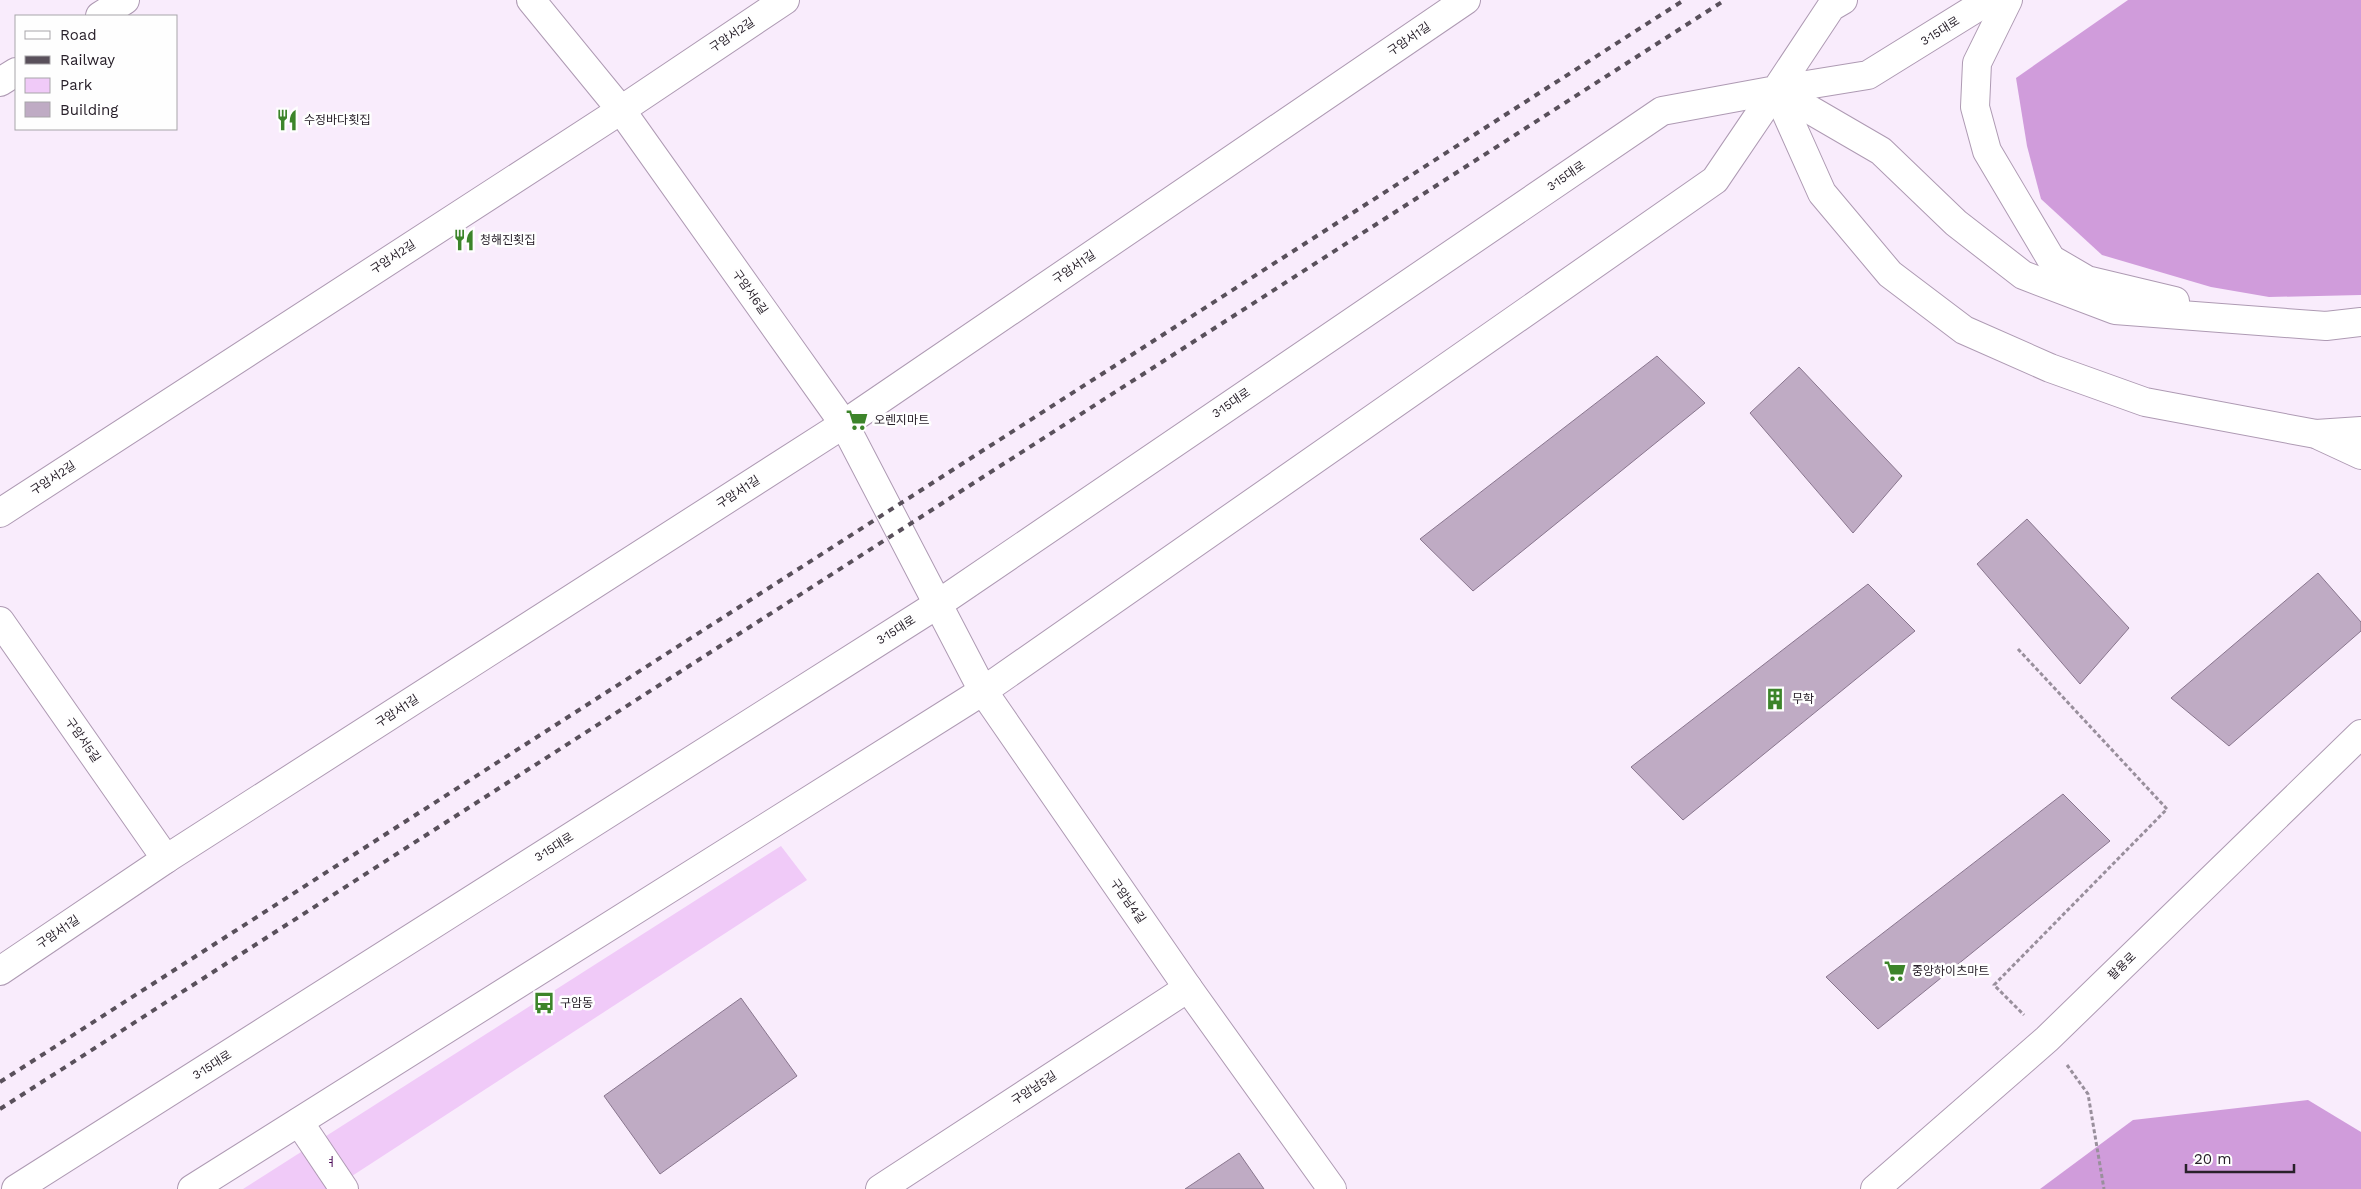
<svg xmlns="http://www.w3.org/2000/svg" width="2361" height="1189" font-family="'Work Sans','Noto Sans KR',sans-serif">
<rect width="100%" height="100%" fill="#f9ecfc"/>
<path fill="#f0caf8" d="M781,846L807,880L332,1189H243Z"/>
<g fill="#d09cdb">
<path d="M2128,0H2361V295L2269,297L2211,287L2102,255L2041,199L2027,146L2016,78Z"/>
<path d="M2308,1100L2361,1132V1189H2040L2133,1120Z"/>
</g>
<g fill="#bfabc4" stroke="#89768e">
<path d="M1657,356L1705,403L1473,591L1420,539Z"/>
<path d="M1799,367L1902,476L1853,533L1750,413Z"/>
<path d="M2027,519L2129,628L2080,684L1977,564Z"/>
<path d="M2318,573L2361,622V631L2229,746L2171,698Z"/>
<path d="M1868,584L1915,631L1683,820L1631,767Z"/>
<path d="M2063,794L2110,841L1878,1029L1826,977Z"/>
<path d="M741,998L797,1076L660,1174L604,1096Z"/>
<path d="M1239,1153L1264,1189H1185Z"/>
</g>
<g fill="none" stroke-linecap="round" stroke-linejoin="round">
<g stroke="#ae9ab3" stroke-width="30">
<g id="minor">
<path d="M531,0L621,110L844,424L983,691L1188,988L1332,1189"/>
<path d="M100,16L125,0"/>
<path d="M0,82L16,72"/>
<path d="M0,513L621,110L785,0"/>
<path d="M0,621L166,859"/>
<path d="M0,971L166,859L844,424L1466,0"/>
<path d="M299,1122L344,1189"/>
<path d="M880,1189L1188,988"/>
</g>
</g>
<g stroke="#ae9ab3" stroke-width="30">
<g id="major">
<path d="M16,1189L938,604L1662,111L1776,90L1831,7L1843,0"/>
<path d="M192,1189L983,691L1715,180L1776,90L1868,75L1989,0"/>
<path d="M1875,1189L2047,1039L2361,734"/>
</g>
</g>
<g stroke="#ae9ab3" stroke-width="30">
<g id="highway">
<path d="M2008,0L1977,63L1975,107L1987,151L2051,259L2087,280L2175,301"/>
<path d="M1776,90L1822,193L1890,274L1964,330L2050,368L2145,402L2316,434L2361,431"/>
<path d="M1776,90L1881,151L1956,223L2023,275L2115,310L2326,326L2361,322"/>
<path d="M2320,436L2361,455"/>
</g>
</g>
<g stroke="#998f9c" stroke-width="3" stroke-dasharray="4 2.5" stroke-linecap="butt">
<path d="M2018,649L2167,809L1994,985L2024,1015"/>
<path d="M2067,1065L2088,1094L2104,1189"/>
</g>
<use href="#minor" stroke="#fff" stroke-width="28"/>
<use href="#major" stroke="#fff" stroke-width="28"/>
<use href="#highway" stroke="#fff" stroke-width="28"/>
<g stroke="#59505b" stroke-width="4" stroke-dasharray="6 6" stroke-linecap="butt">
<path d="M0,1082L1684,0"/>
<path d="M0,1109L1725,0"/>
</g>
</g>
<defs>
<g id="restaurant-bare" transform="scale(1.725)"><path d="M-5-6h1v4h1v-4h1v4h1v-4h1v5L-1.5 .5V6h-2V.5L-5-1ZM5-6V6H3V1.5H1.5Q1.5-4 5-6Z" fill="#3c842a" stroke="#fefefe" stroke-width="2.5" paint-order="stroke"/></g>
<g id="supermarket-bare" transform="scale(1.725)"><path d="M-6-5.5h2.5l.6 2H6L4.5 2H-2.5L-4.4-4H-6ZM-1.5 3.2a1.3 1.3 0 1 0 .1 0ZM3 3.2a1.3 1.3 0 1 0 .1 0Z" fill="#3c842a" stroke="#fefefe" stroke-width="2.5" paint-order="stroke"/></g>
<g id="building-bare" transform="scale(1.725)"><path d="M-4-6H4V6H1V3H-1V6H-4ZM-2.5-4.3h1.7v1.8h-1.7ZM.8-4.3h1.7v1.8H.8ZM-2.5-1h1.7V.8h-1.7ZM.8-1h1.7V.8H.8Z" fill="#3c842a" stroke="#fefefe" stroke-width="2.5" paint-order="stroke"/></g>
<g id="bus-bare" transform="scale(1.725)"><path d="M-5-6H5V4H4V6H2V4H-2V6H-4V4H-5ZM-3.5-4V0h7V-4ZM-3.5 1.2v1.5H-2V1.2ZM2 1.2v1.5H3.5V1.2Z" fill="#3c842a" stroke="#fefefe" stroke-width="2.5" paint-order="stroke"/></g>
</defs>
<g fill-rule="evenodd">
<use href="#restaurant-bare" x="287" y="120"/>
<use href="#restaurant-bare" x="464" y="240"/>
<use href="#supermarket-bare" x="857" y="420"/>
<use href="#building-bare" x="1775" y="699"/>
<use href="#supermarket-bare" x="1895" y="971"/>
<use href="#bus-bare" x="544" y="1003"/>
</g>
<g text-anchor="middle" stroke-width="5" stroke-linejoin="round" paint-order="stroke">
<g font-size="12" fill="#28202a" stroke="#fefefe">
<text transform="translate(1940 31) rotate(-32)" y="4">3·15대로</text>
<text transform="translate(732 35) rotate(-34)" y="4">구암서2길</text>
<text transform="translate(1409 39) rotate(-34)" y="4">구암서1길</text>
<text transform="translate(1566 176) rotate(-34)" y="4">3·15대로</text>
<text transform="translate(393 257) rotate(-33)" y="4">구암서2길</text>
<text transform="translate(1074 267) rotate(-34)" y="4">구암서1길</text>
<text transform="translate(750 292) rotate(55)" y="4">구암서6길</text>
<text transform="translate(1231 403) rotate(-34)" y="4">3·15대로</text>
<text transform="translate(53 478) rotate(-33)" y="4">구암서2길</text>
<text transform="translate(738 492) rotate(-33)" y="4">구암서1길</text>
<text transform="translate(896 630) rotate(-32)" y="4">3·15대로</text>
<text transform="translate(397 711) rotate(-33)" y="4">구암서1길</text>
<text transform="translate(83 740) rotate(55)" y="4">구암서5길</text>
<text transform="translate(554 847) rotate(-32)" y="4">3·15대로</text>
<text transform="translate(1128 901) rotate(55)" y="4">구암남4길</text>
<text transform="translate(58 932) rotate(-34)" y="4">구암서1길</text>
<text transform="translate(2122 966) rotate(-44)" y="4">팔용로</text>
<text transform="translate(212 1065) rotate(-32)" y="4">3·15대로</text>
<text transform="translate(1034 1088) rotate(-33)" y="4">구암남5길</text>
</g>
<g font-size="12" fill="#28202a" stroke="#fefefe" text-anchor="start">
<text x="304" y="124">수정바다횟집</text>
<text x="480" y="244">청해진횟집</text>
<text x="874" y="424">오렌지마트</text>
<text x="1792" y="703">무학</text>
<text x="1912" y="975">중앙하이츠마트</text>
<text x="560" y="1007">구암동</text>
</g>
<g font-size="12" fill="#480655" stroke="#fefefe">
<text x="331" y="1166">ㅕ</text>
</g>
</g>
<rect x="15" y="15" width="162" height="115" fill="#fefefe" stroke="#a8a5a9"/>
<rect x="25" y="31" width="25" height="8" fill="#ffffff" stroke="#a8a5a9"/>
<text x="60" y="40" font-size="15" fill="#28202a">Road</text>
<rect x="25" y="56" width="25" height="8" fill="#59505b" stroke="#a8a5a9"/>
<text x="60" y="65" font-size="15" fill="#28202a">Railway</text>
<rect x="25" y="78" width="25" height="15" fill="#f0caf8" stroke="#a8a5a9"/>
<text x="60" y="90" font-size="15" fill="#28202a">Park</text>
<rect x="25" y="102" width="25" height="15" fill="#bfabc4" stroke="#a8a5a9"/>
<text x="60" y="115" font-size="15" fill="#28202a">Building</text>
<path d="M2186 1164v8h108v-8" fill="none" stroke="#28202a" stroke-width="2.5"/>
<text x="2194" y="1164" font-size="15" fill="#28202a" stroke="#fefefe" stroke-width="4" paint-order="stroke">20 m</text>
</svg>
